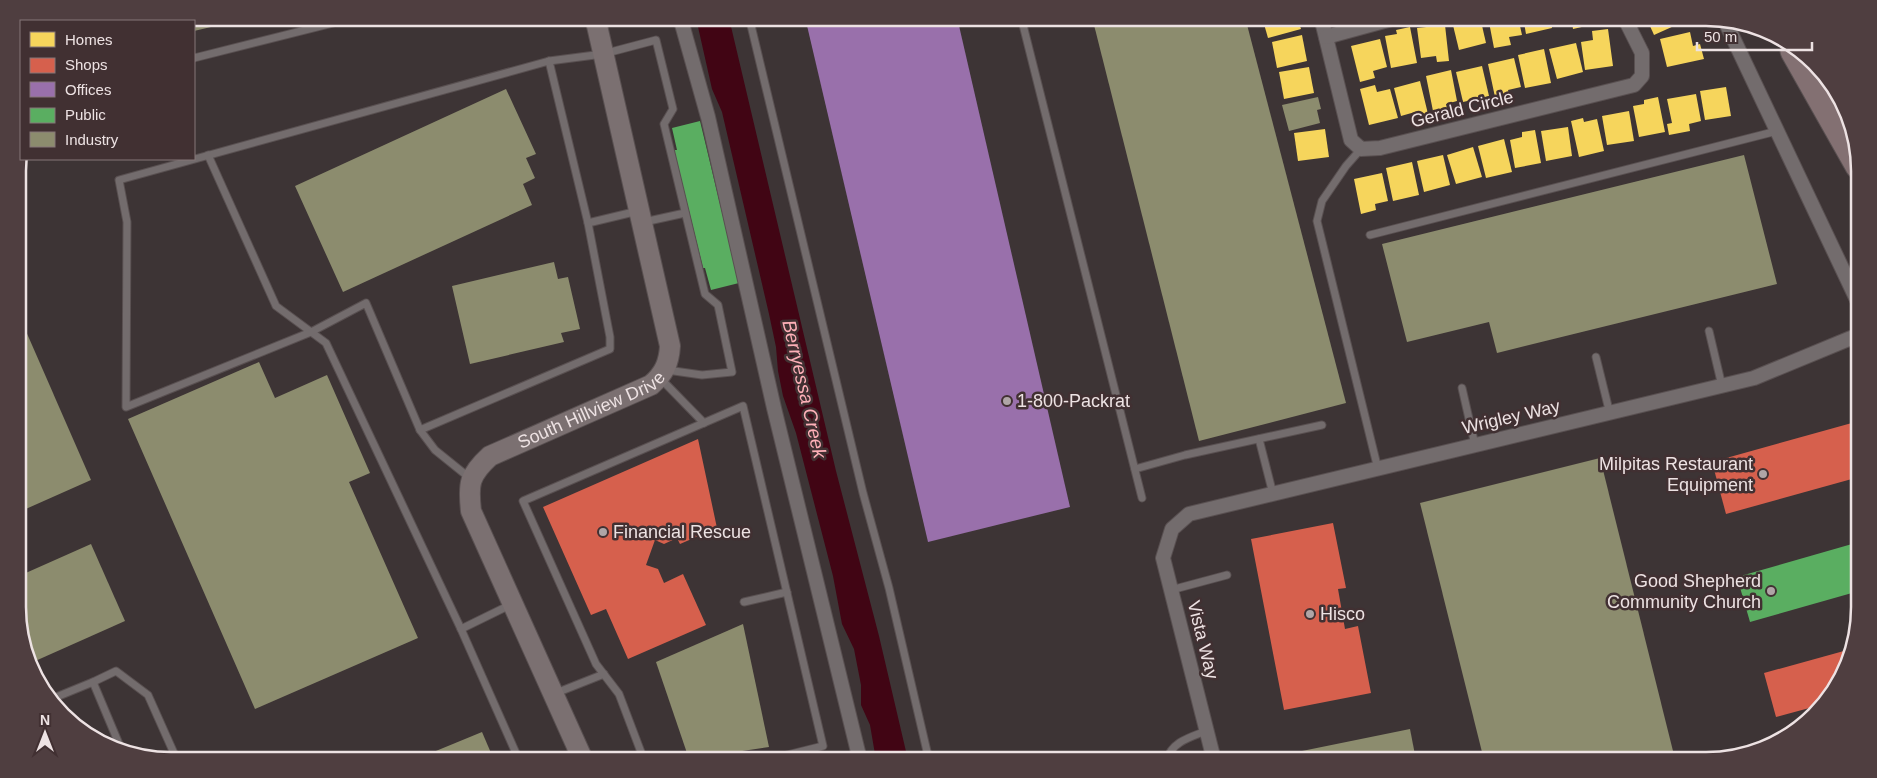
<svg xmlns="http://www.w3.org/2000/svg" width="1877" height="778" font-family="Helvetica,sans-serif">
<rect width="100%" height="100%" fill="#3d3435"/>
<path fill="#410514" d="M696,18H729L836,471L879,636L908,760H876L870,725L861,705V685L854,649L842,624L833,576L796,433L783,396L778,371L776,347L769,314L722,112L712,89Z"/>
<g fill="#f6d55c">
<path d="M1262,17H1297L1301,29L1268,38Z"/>
<path d="M1451,17H1480L1486,43L1459,50Z"/>
<path d="M1488,17H1518L1522,35L1509,37L1511,45L1494,48Z"/>
<path d="M1523,17H1550L1552,28L1526,34Z"/>
<path d="M1555,17H1584L1586,26L1573,29L1572,22L1557,25Z"/>
<path d="M1646,17H1683L1685,21L1654,35Z"/>
<path d="M1445,25L1449,61L1437,62L1436,56L1421,58L1417,28Z"/>
<path d="M1410,27L1417,63L1391,68L1385,36L1397,34L1396,30Z"/>
<path d="M1608,29L1613,66L1585,70L1581,42L1593,40L1592,31Z"/>
<path d="M1690,32L1693,46L1700,44L1704,59L1667,67L1660,39Z"/>
<path d="M1302,35L1307,61L1277,68L1272,42Z"/>
<path d="M1380,39L1387,67L1373,71L1375,78L1360,82L1351,46Z"/>
<path d="M1576,43L1583,72L1557,79L1549,49Z"/>
<path d="M1544,49L1551,83L1525,88L1518,55Z"/>
<path d="M1514,58L1521,87L1508,90L1509,94L1495,97L1488,64Z"/>
<path d="M1482,66L1489,96L1463,102L1456,72Z"/>
<path d="M1309,67L1314,93L1284,99L1279,72Z"/>
<path d="M1451,70L1457,101L1446,104L1447,109L1433,111L1426,76Z"/>
<path d="M1420,81L1428,114L1417,117L1415,112L1401,116L1394,88Z"/>
<path d="M1375,85L1377,92L1390,89L1398,118L1369,125L1360,89Z"/>
<path d="M1726,87L1731,116L1705,120L1700,91Z"/>
<path d="M1696,94L1701,121L1689,124L1690,131L1669,135L1667,124L1672,123L1667,99Z"/>
<path d="M1658,97L1665,132L1639,137L1633,106L1644,104V100Z"/>
<path d="M1629,111L1634,141L1607,145L1602,116Z"/>
<path d="M1583,118L1584,122L1597,119L1604,151L1579,157L1571,121Z"/>
<path d="M1568,127L1572,156L1546,161L1541,131Z"/>
<path d="M1325,129L1329,157L1298,161L1294,133Z"/>
<path d="M1535,130L1541,163L1515,168L1510,140L1522,137V132Z"/>
<path d="M1504,139L1512,172L1486,178L1478,146Z"/>
<path d="M1473,147L1482,177L1456,184L1447,155Z"/>
<path d="M1443,155L1450,185L1424,192L1417,161Z"/>
<path d="M1412,162L1419,195L1393,201L1386,168Z"/>
<path d="M1382,173L1388,201L1375,204L1376,210L1361,214L1354,179Z"/>
</g>
<g fill="#d6604d">
<path d="M1859,421V477L1726,514L1712,462Z"/>
<path d="M698,439L717,528L680,544L677,538L664,544L655,540L646,565L658,569L664,583L683,574L706,625L628,659L606,609L591,615L543,507Z"/>
<path d="M1333,523L1346,588L1338,589L1345,629L1358,626L1371,693L1284,710L1251,539Z"/>
<path d="M1851,649L1848,665L1828,701L1824,704L1776,717L1764,673Z"/>
</g>
<g fill="#9970ab">
<path d="M643,17H676V18L645,25Z"/>
<path d="M805,17H957L1070,507L928,542Z"/>
</g>
<g fill="#5aae61">
<path d="M700,121L739,283L711,290L705,268H703L674,150H677L672,128Z"/>
<path d="M1859,542V591L1750,622L1737,577Z"/>
</g>
<g fill="#8c8c6e">
<path d="M171,17H209L211,27L194,31V21H167L166,18Z"/>
<path d="M1092,17H1245L1346,403L1199,441Z"/>
<path d="M506,89L536,154L526,158L535,178L523,184L532,205L343,292L295,186Z"/>
<path d="M1318,97L1321,109L1317,110L1320,123L1289,131L1282,105Z"/>
<path d="M1744,155L1777,284L1497,353L1489,322L1407,342L1382,244Z"/>
<path d="M554,262L558,279L568,277L580,329L561,333L564,342L470,364L452,286Z"/>
<path d="M18,313L91,480L19,512Z"/>
<path d="M259,362L275,398L327,375L370,473L349,482L418,638L255,709L128,419Z"/>
<path d="M1600,458L1673,751L1634,760H1484L1420,503Z"/>
<path d="M91,544L125,621L33,662L19,627V576Z"/>
<path d="M743,624L769,747L689,759L656,662Z"/>
<path d="M1410,729L1416,760H1303L1302,751Z"/>
<path d="M482,732L494,760H414Z"/>
</g>
<g fill="none" stroke-linecap="round" stroke-linejoin="round">
<g stroke="#595051" stroke-width="9">
<g id="lane">
<path d="M749,17L863,493L889,588L929,760"/>
<path d="M1021,17L1142,498"/>
<path d="M194,58L357,17"/>
<path d="M1361,149L1346,166L1322,201L1317,221L1378,469"/>
<path d="M208,155L276,306L326,343L461,629L519,760"/>
<path d="M644,222L685,213"/>
<path d="M588,223L638,211"/>
<path d="M1370,235L1777,131"/>
<path d="M1709,331L1722,386"/>
<path d="M1596,357L1610,414"/>
<path d="M660,378L704,423"/>
<path d="M1462,388L1475,445"/>
<path d="M420,430L610,349V337L588,223L549,61"/>
<path d="M1259,439L1273,494"/>
<path d="M1135,469L1185,455L1322,425"/>
<path d="M471,479L435,450L420,430L366,303L311,332L126,407L127,222L119,180L549,61L603,54L656,40L673,109L664,124L705,294L718,305L732,372L702,375L667,370"/>
<path d="M1171,590L1227,575"/>
<path d="M744,602L787,592"/>
<path d="M461,629L512,604"/>
<path d="M93,682L116,671L148,695L177,760"/>
<path d="M556,693L604,674"/>
<path d="M49,700L93,682L122,751"/>
<path d="M644,760L619,694L596,664L523,501L743,406L823,746L767,760"/>
<path d="M1167,760C1171,742 1191,737 1206,731"/>
</g>
</g>
<g stroke="#595051" stroke-width="16">
<g id="street">
<path d="M680,17L708,117L774,408L860,760"/>
<path d="M1321,17L1351,140L1361,149L1380,148L1634,85L1642,76V53L1624,17"/>
<path d="M1725,21L1859,304"/>
<path d="M1326,37L1399,17"/>
<path d="M1214,760L1163,558L1172,529L1189,514L1754,378L1851,338L1859,337"/>
</g>
</g>
<g stroke="#595051" stroke-width="22">
<g id="secondary">
<path id="s1" d="M583,760L471,511C468,484 469,475 490,456L651,385C664,374 669,363 670,346L595,17"/>
</g>
</g>
<g stroke="#595051" stroke-width="27">
<path id="highway" d="M1793,51L1858,166"/>
</g>
<use href="#lane" stroke="#736c6d" stroke-width="7"/>
<use href="#street" stroke="#736c6d" stroke-width="14"/>
<use href="#secondary" stroke="#7b7071" stroke-width="20"/>
<use href="#highway" stroke="#837072" stroke-width="25"/>
</g>
<g fill="#afa5a6" stroke="#413032" stroke-width="2">
<circle cx="1007" cy="401" r="5"/>
<circle cx="1763" cy="474" r="5"/>
<circle cx="603" cy="532" r="5"/>
<circle cx="1771" cy="591" r="5"/>
<circle cx="1310" cy="614" r="5"/>
</g>
<g text-anchor="middle" stroke-width="5" stroke-linejoin="round" paint-order="stroke">
<g font-size="18" fill="#ede2e3" stroke="#413032">
<text transform="translate(1462 109) rotate(-14)" y="6">Gerald Circle</text>
<text dy="6" stroke="none"><textPath href="#s1" startOffset="446">South Hillview Drive</textPath></text>
<text transform="translate(1511 417) rotate(-13)" y="6">Wrigley Way</text>
<text transform="translate(1203 640) rotate(76)" y="6">Vista Way</text>
</g>
<g font-size="18" fill="#ede2e3" stroke="#413032" text-anchor="start">
<text x="1017" y="407">1-800-Packrat</text>
<text x="1753" y="470" text-anchor="end">Milpitas Restaurant<tspan x="1753" dy="21">Equipment</tspan></text>
<text x="613" y="538">Financial Rescue</text>
<text x="1761" y="587" text-anchor="end">Good Shepherd<tspan x="1761" dy="21">Community Church</tspan></text>
<text x="1320" y="620">Hisco</text>
</g>
<g font-size="19" font-style="italic" fill="#feb0b8" stroke="#413032">
<text transform="translate(805 389) rotate(77)" y="7">Berryessa Creek</text>
</g>
</g>
<path d="M0 0H1877V778H0ZM171 26H1706A145 145 0 0 1 1851 171V607A145 145 0 0 1 1706 752H171A145 145 0 0 1 26 607V171A145 145 0 0 1 171 26Z" fill="#4f3e40" fill-rule="evenodd"/>
<path fill="none" stroke="#ede2e3" stroke-width="2.5" d="M171 26H1706A145 145 0 0 1 1851 171V607A145 145 0 0 1 1706 752H171A145 145 0 0 1 26 607V171A145 145 0 0 1 171 26Z"/>
<rect x="20" y="20" width="175" height="140" fill="#413032" stroke="#867779"/>
<rect x="30" y="32" width="25" height="15" fill="#f6d55c" stroke="#867779"/>
<text x="65" y="45" font-size="15" fill="#ede2e3">Homes</text>
<rect x="30" y="58" width="25" height="15" fill="#d6604d" stroke="#867779"/>
<text x="65" y="70" font-size="15" fill="#ede2e3">Shops</text>
<rect x="30" y="82" width="25" height="15" fill="#9970ab" stroke="#867779"/>
<text x="65" y="95" font-size="15" fill="#ede2e3">Offices</text>
<rect x="30" y="108" width="25" height="15" fill="#5aae61" stroke="#867779"/>
<text x="65" y="120" font-size="15" fill="#ede2e3">Public</text>
<rect x="30" y="132" width="25" height="15" fill="#8c8c6e" stroke="#867779"/>
<text x="65" y="145" font-size="15" fill="#ede2e3">Industry</text>
<g transform="translate(45 733)" stroke="#413032" stroke-width="4" paint-order="stroke">
<path d="M0-4L9 19L0 12L-9 19Z" fill="#ede2e3"/>
<text y="-8" font-size="14" font-weight="bold" text-anchor="middle" fill="#ede2e3">N</text>
</g>
<path d="M1697 42v8h115v-8" fill="none" stroke="#ede2e3" stroke-width="2.5"/>
<text x="1704" y="42" font-size="15" fill="#ede2e3" stroke="#413032" stroke-width="4" paint-order="stroke">50 m</text>
</svg>
